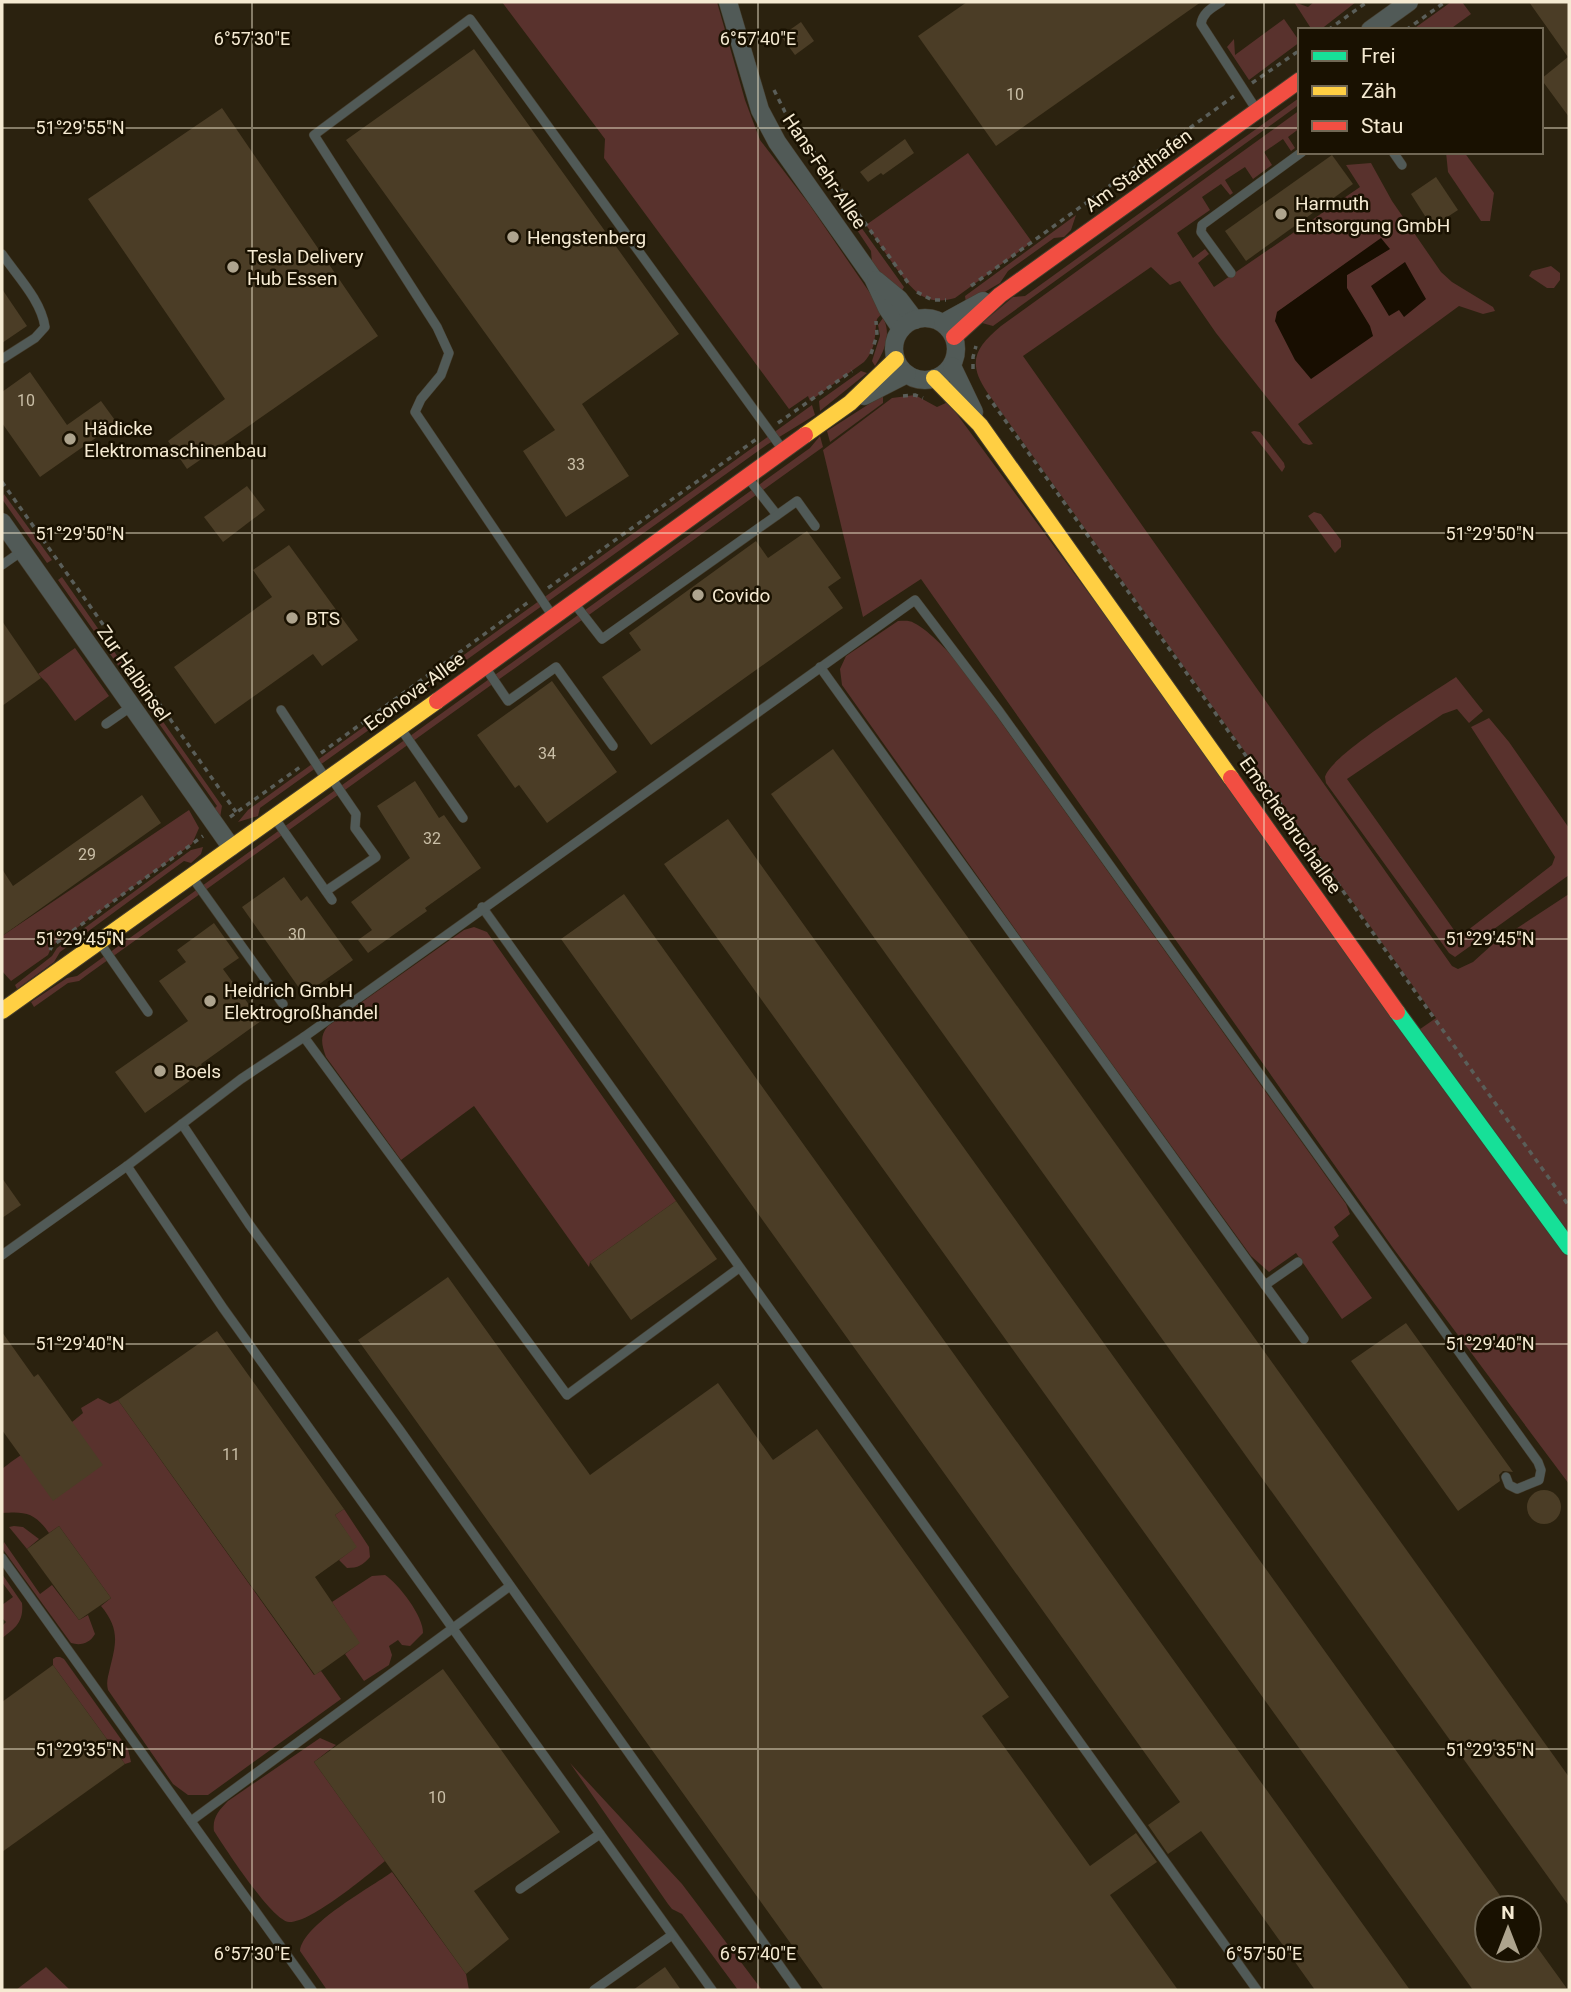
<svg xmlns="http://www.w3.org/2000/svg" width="1571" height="1992" font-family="Roboto,sans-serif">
<rect width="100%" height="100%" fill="#2b220f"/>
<g fill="#59322d" fill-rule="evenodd">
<path d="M502,2H717L745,100L760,140L809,204L883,312L877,319C874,336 877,348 864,362L810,401L808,396L789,409L604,158L605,139Z"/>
<path d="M1294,2L1308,7L1314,2H1356L1320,30H1312Z"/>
<path d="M1451,2H1462L1471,14L1449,30H1412Z"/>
<path d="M1284,19L1300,42L1249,80L1227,47L1234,39L1235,55Z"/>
<path d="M1300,91V104L993,326L982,323L1013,297L1025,296L1299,98L1297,93Z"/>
<path d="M1300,110V128L1288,137L1295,148L1291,151L1283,139L1264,152L1272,165L1253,179L1245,167L1225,180L1233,193L1230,195L1221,184L1202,197L1210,210L1177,233L1193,258L1205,249L1209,254L1198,263L1214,287L1360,187L1346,165L1371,163L1392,201L1441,272L1452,282L1493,307L1495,311L1483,314L1459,306L1298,424L1313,444L1309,445L1303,443L1291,428L1216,333L1180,281L1170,285L1151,267L1023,356L1452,966L1458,969L1473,962L1493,944L1569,894V1484L1393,1248L921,579L863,617L823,450L892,398L915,395L937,407L948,402L1413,1034L1436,1018L987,392C967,362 975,348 1001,326ZM1381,239L1389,249L1347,275V288L1277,312Z"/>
<path d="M1446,152H1464L1494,193L1490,221H1481L1448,172Z"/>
<path d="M968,153L1032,242L955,298C944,301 933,302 922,296C905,286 879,242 866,225Z"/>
<path d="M1076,215L1071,230L1064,237L1054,238L1008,271L1000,283L966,303L965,296Z"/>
<path d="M853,216L904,287L900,294L872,263L871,251L849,218Z"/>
<path d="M1551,266L1560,273V280L1554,288H1547L1529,276L1532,271Z"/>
<path d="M883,318C892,334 884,352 875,366L872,361L880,336L878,325Z"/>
<path d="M861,371L867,373L820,411L819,401Z"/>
<path d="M883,395V403L830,442L827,431Z"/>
<path d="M812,405L815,415L768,444L260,808L258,816L238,822L248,810Z"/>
<path d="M1254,431L1260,432L1284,463L1285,467L1282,472L1251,432Z"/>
<path d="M820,436L823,447L87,975L79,981L68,983L34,1007L31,1002L67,978L77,976L810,448Z"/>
<path d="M4,494L52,560L47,563L2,499Z"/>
<path d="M1314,512L1321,514L1341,540V547L1335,553L1308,516Z"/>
<path d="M62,577L222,806L220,818L213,810L217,806L58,580Z"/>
<path d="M898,621C904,621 909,620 914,623C929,630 953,656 963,669L1346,1204L1350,1214L1334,1227L1339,1236L1332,1242L1372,1298L1342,1319L1296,1253L1269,1272L1251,1256L1049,977L842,685L840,669L846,656Z"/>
<path d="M75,648L109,696L75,721L47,683L38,674Z"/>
<path d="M1456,677L1483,711L1469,723L1457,709L1443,714L1347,779L1459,937L1552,865L1555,857L1471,727L1489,718L1509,742L1569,828V875L1455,957L1449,953L1326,783L1325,777C1331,754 1431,694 1456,677Z"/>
<path d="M189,810L199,828L192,844L52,946L48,955L11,981L2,971V936Z"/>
<path d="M203,847L201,854L191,863L184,861L60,952L54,962L17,989L15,985L52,956L57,948L191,850Z"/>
<path d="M474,927L487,932L676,1201L590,1262L589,1267L474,1106L401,1160L326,1057C322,1046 319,1036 328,1026L464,930Z"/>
<path d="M98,1398L110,1404L118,1400L314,1675L321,1671L341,1699L208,1795H188L173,1784L108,1690C106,1682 108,1677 110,1668C117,1641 119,1628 101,1606L111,1598L59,1526L49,1533C35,1513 26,1511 2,1513V1469C27,1448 59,1435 83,1413L81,1408Z"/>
<path d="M344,1509L369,1547L370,1557C363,1565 358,1568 347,1568L339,1560L356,1547L335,1515Z"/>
<path d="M14,1526L23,1527L39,1539L27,1549L9,1527Z"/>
<path d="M4,1542L40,1594L52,1585L79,1620L88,1615L95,1634C90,1643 81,1646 71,1643L2,1548Z"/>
<path d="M2,1574L22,1603C24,1621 16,1628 2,1638V1626L6,1622L2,1618V1605L13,1597L2,1582Z"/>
<path d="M385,1575C398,1583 424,1617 423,1633L410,1646L402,1645L398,1640L389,1646L392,1655L389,1665L364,1681L345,1654L359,1643L332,1602L372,1576Z"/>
<path d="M56,1657H60L64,1659L128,1749L131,1762L125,1764L53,1665V1659Z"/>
<path d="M320,1738L336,1745L314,1762L385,1861C366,1876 311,1923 289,1922C272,1921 225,1848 214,1831C212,1818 219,1810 228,1801Z"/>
<path d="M570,1763L682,1884L762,1990H738L682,1914L672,1909L668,1904Z"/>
<path d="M392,1872L466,1974L469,1990H327L300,1951C303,1924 370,1888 392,1872Z"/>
<path d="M46,1967L70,1990H16Z"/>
</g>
<g fill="#180e01">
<path d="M1381,238L1390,249L1347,275V288L1370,326L1373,336L1311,379L1295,360L1275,321L1277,312Z"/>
<path d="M1405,262L1426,299L1404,317L1399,310L1389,316L1371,286Z"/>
</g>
<g fill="#4b3d26">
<path d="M967,2H1201L996,146L918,36Z"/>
<path d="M1529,2H1569V117L1541,79L1568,57Z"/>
<path d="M801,22L814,41L795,55L781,36Z"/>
<path d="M474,49L679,334L582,404L629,476L566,517L523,451L555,430L346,140Z"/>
<path d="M222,108L378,336L187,469L168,441L225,399L88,199Z"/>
<path d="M905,139L914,153L883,175L881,173L868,182L860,172Z"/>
<path d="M1332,155L1353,184L1246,261L1225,231Z"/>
<path d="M1436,177L1458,210L1432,227L1411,194Z"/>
<path d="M2,289L27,326L2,343Z"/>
<path d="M30,372L67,425L101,401L117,423L40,477L2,423V392Z"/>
<path d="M247,486L265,510L223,542L204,517Z"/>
<path d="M807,531L841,578L828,587L843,608L651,745L602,677L641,650L629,633L756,541L768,558Z"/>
<path d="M289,545L358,640L322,666L313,654L215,724L174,667L272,597L253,570Z"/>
<path d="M2,621L41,678L2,706Z"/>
<path d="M552,681L617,772L547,823L519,785L515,788L477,735Z"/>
<path d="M833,749L1569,1777V1906L771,794Z"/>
<path d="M415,781L439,818L444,815L481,868L425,908L427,911L368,953L358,940L372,930L351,902L410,858L377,806Z"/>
<path d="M142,795L161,823L2,936V869L13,886Z"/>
<path d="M728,819L1509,1908H1487V1950H1529V1936L1568,1990H1473L664,864Z"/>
<path d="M284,877L301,901L307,896L353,960L304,995L242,907Z"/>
<path d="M624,894L1410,1990H1315L1201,1831L1168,1854L1148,1825L1180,1802L561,939Z"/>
<path d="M214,923L239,958L223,969L261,1021L201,1064L205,1070L145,1113L115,1072L188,1021L159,981L186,962L177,950Z"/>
<path d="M2,1178L21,1205L2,1218Z"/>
<path d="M676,1201L717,1259L631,1320L590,1262Z"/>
<path d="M448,1277L590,1475L718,1383L773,1460L817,1429L1009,1697L982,1716L1090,1866L1136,1833L1157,1862L1110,1895L1178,1990H824L358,1340Z"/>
<path d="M1406,1323L1513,1472L1503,1471L1499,1475L1500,1481L1458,1511L1351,1361Z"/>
<path d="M217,1331L344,1509L335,1515L357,1547L315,1577L360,1643L315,1675L118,1400Z"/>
<path d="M2,1332L34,1377L38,1374L103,1465L53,1501L2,1430Z"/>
<circle cx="1544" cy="1507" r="17"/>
<path d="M59,1526L111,1598L79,1620L27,1549Z"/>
<path d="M53,1665L125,1764L2,1852V1702Z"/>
<path d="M443,1669L560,1832L474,1891L509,1939L466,1974L314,1762Z"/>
<path d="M665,1967L681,1990H633Z"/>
</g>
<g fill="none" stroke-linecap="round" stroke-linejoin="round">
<g stroke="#453d2d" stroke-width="10">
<g id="lane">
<path d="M1221,2C1212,8 1203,12 1201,24L1256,109"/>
<path d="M1393,152L1402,165"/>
<path d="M2,254C17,276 41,300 45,327L35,338L2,359"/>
<path d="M1231,273L1201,232L1202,225L1302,152"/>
<path d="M748,478L777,515"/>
<path d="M2,565L22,551"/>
<path d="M574,603L602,639L797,501L815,526"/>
<path d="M552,615L415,412L421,399L441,375L449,353L437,327L314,135L470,19L783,450"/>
<path d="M485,667L508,701L556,667L613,746"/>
<path d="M820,667L1265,1285L1298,1262"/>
<path d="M281,710L326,779"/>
<path d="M106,724L132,706"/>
<path d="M401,729L463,818"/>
<path d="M276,820L332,900"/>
<path d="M192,877L283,1004"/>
<path d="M326,891L376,857L355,828L356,814L332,779"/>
<path d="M482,907L1257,1990"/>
<path d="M100,943L148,1012"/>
<path d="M304,1037L567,1395L739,1268"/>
<path d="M182,1124L249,1224L399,1429L797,1990"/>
<path d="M127,1166L223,1308L712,1990"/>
<path d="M2,1255L127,1166L241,1079L304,1037L915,600L999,711L1538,1462L1541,1470L1539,1480L1517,1489L1509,1485L1506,1477"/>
<path d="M1265,1285L1304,1339"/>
<path d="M2,1558L312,1990"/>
<path d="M191,1821L510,1586"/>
<path d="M520,1889L600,1834"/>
<path d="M594,1990L672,1935"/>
</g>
</g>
<g stroke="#453d2d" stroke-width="19">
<g id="street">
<path d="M728,2L760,110L777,142L873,278L887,308L901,329"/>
<path d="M1370,30L1409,2"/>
<path d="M876,280L899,299L915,320"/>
<circle cx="925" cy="349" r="31"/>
<path d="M943,323L983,301"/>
<path d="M952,366L974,412"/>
<path d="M864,396L907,374"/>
<path d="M2,522L231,847"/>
</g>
</g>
<g stroke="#453d2d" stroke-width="18">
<path id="fast" d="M1397,1012L1569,1247"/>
</g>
<g stroke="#453d2d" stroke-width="18">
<g id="slow">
<path d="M934,378L980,425L1231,778"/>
<path d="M805,435L850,403L896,359"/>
<path d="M2,1011L437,701"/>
</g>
</g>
<g stroke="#453d2d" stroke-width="18">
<g id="jam">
<path d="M954,337L1000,295L1300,80"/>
<path d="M437,701L805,435"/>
<path d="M1231,778L1397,1012"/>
</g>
</g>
<g stroke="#5a5e59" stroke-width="3.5" stroke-dasharray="5 5" stroke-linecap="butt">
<path d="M1328,30L1367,2"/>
<path d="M1406,30L1445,2"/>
<path d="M1252,83L1300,50"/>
<path d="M774,90L785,112L909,284"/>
<path d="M971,286L1234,96"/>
<path d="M917,292L932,300H946"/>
<path d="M871,354L877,335L876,321"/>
<path d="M973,369V357L976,346"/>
<path d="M987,395L1569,1206"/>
<path d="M903,396L915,395L923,398"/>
<path d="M778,423L852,371"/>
<path d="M2,482L236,812"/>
<path d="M548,588L758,438"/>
<path d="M321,753L530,601"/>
<path d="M230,817L303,765"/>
<path d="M50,950L52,946L203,836"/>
</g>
<use href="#lane" stroke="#515a57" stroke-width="9"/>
<use href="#street" stroke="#515a57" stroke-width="18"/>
<use href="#fast" stroke="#16e098" stroke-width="16"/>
<use href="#slow" stroke="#ffcf43" stroke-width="16"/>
<use href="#jam" stroke="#f24e42" stroke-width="16"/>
</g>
<path fill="none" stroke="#f5ead2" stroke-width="2" stroke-opacity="0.45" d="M252,2V1990M758,2V1990M1264,2V1990M2,128H1300M1541,128H1569M2,533H1569M2,939H1569M2,1344H1569M2,1749H1569"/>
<g fill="#aea48e" stroke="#191101" stroke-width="2.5">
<circle cx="1281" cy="214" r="7"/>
<circle cx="513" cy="237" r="7"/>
<circle cx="233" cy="267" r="7"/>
<circle cx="70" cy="439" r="7"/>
<circle cx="698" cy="595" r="7"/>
<circle cx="292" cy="618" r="7"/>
<circle cx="210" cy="1001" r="7"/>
<circle cx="160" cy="1071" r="7"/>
</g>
<g text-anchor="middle" stroke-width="5" stroke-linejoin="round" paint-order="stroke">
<g font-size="16" fill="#cabfa7">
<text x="1015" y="100">10</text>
<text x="26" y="406">10</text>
<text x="576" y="470">33</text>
<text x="547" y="759">34</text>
<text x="432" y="844">32</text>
<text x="87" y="860">29</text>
<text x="297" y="940">30</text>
<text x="231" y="1460">11</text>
<text x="437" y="1803">10</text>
</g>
<g font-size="19" fill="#f5ead2" stroke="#191101">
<text transform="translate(1138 170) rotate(-36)" y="7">Am Stadthafen</text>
<text transform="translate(825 171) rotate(56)" y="7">Hans-Fehr-Allee</text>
<text transform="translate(134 673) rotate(55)" y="7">Zur Halbinsel</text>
<text transform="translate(414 691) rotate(-36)" y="7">Econova-Allee</text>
<text transform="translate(1291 825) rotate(55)" y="7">Emscherbruchallee</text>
</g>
<g font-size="19" fill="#f5ead2" stroke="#191101" text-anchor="start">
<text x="1295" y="210">Harmuth<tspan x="1295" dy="22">Entsorgung GmbH</tspan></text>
<text x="527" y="244">Hengstenberg</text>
<text x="247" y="263">Tesla Delivery<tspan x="247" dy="22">Hub Essen</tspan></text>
<text x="84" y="435">Hädicke<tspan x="84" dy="22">Elektromaschinenbau</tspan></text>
<text x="712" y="602">Covido</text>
<text x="306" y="625">BTS</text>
<text x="224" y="997">Heidrich GmbH<tspan x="224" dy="22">Elektrogroßhandel</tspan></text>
<text x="174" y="1078">Boels</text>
</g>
</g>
<g font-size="18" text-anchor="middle" fill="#f5ead2" stroke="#191101" stroke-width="5" stroke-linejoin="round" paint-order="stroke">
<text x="252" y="45">6°57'30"E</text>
<text x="758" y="45">6°57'40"E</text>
<text x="80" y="134">51°29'55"N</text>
<text x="80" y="540">51°29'50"N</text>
<text x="1490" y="540">51°29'50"N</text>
<text x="80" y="945">51°29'45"N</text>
<text x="1490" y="945">51°29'45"N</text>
<text x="80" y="1350">51°29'40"N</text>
<text x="1490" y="1350">51°29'40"N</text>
<text x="80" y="1756">51°29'35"N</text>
<text x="1490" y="1756">51°29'35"N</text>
<text x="252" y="1960">6°57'30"E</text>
<text x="758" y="1960">6°57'40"E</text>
<text x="1264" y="1960">6°57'50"E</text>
</g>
<rect width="1571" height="1992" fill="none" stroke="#f5ead2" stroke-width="7"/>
<rect x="1298" y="28" width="245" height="126" fill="#191101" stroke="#716855" stroke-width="2"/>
<rect x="1312" y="51" width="35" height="10" fill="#16e098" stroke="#716855" stroke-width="2"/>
<text x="1361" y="63" font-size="21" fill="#f5ead2">Frei</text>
<rect x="1312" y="86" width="35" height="10" fill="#ffcf43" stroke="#716855" stroke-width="2"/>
<text x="1361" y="98" font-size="21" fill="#f5ead2">Zäh</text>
<rect x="1312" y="121" width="35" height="10" fill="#f24e42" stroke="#716855" stroke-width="2"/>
<text x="1361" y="133" font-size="21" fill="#f5ead2">Stau</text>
<g transform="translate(1508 1929)"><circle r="33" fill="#191101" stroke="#716855" stroke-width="2"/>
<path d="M0-5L12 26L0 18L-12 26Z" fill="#aea48e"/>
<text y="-10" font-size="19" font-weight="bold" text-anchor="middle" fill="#f5ead2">N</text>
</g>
</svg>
